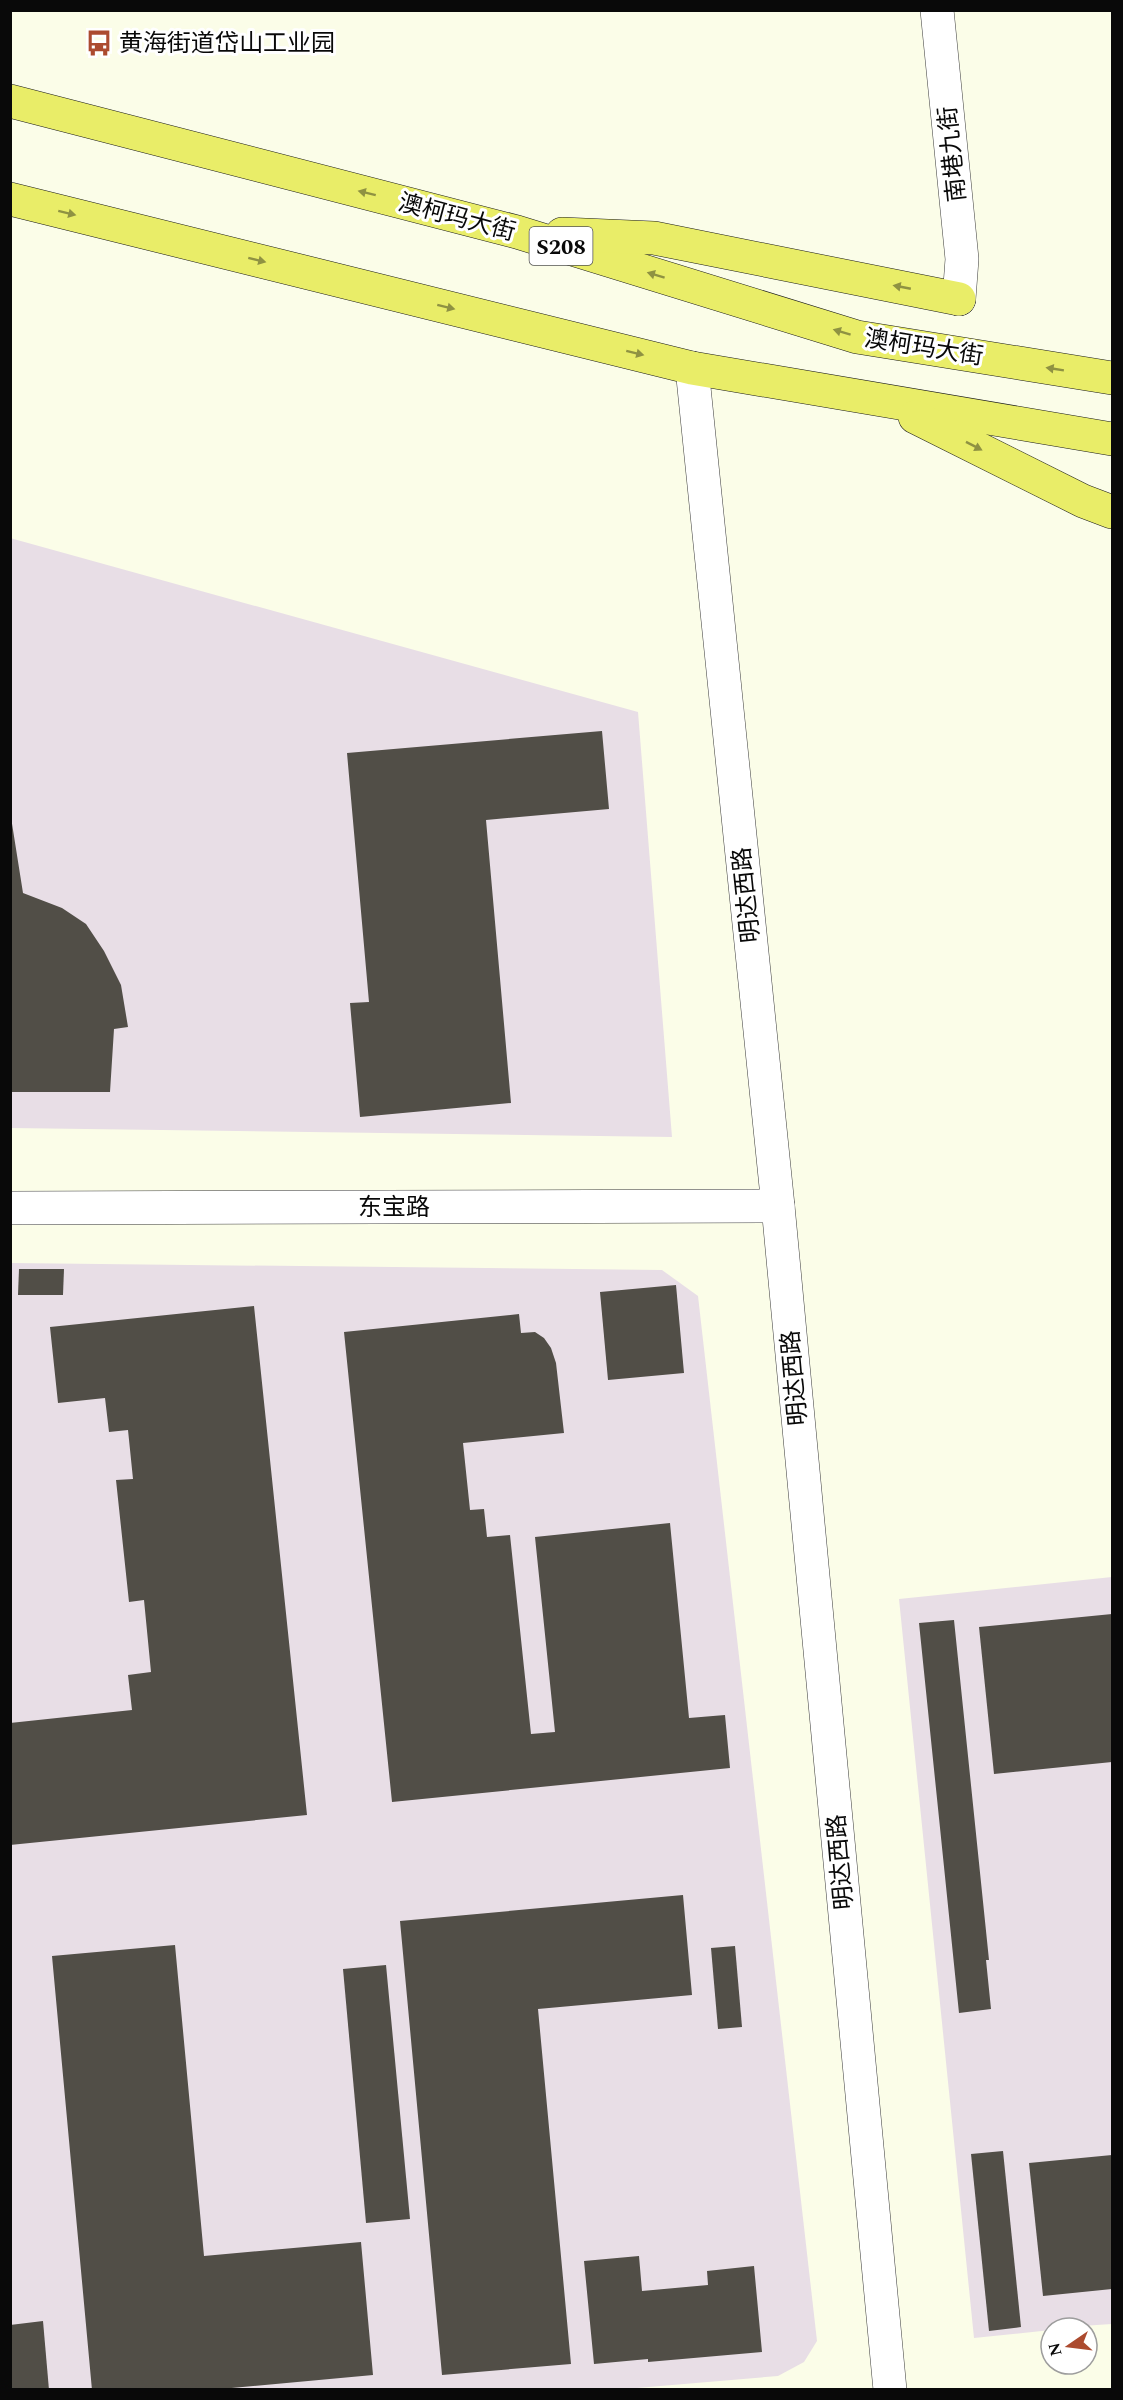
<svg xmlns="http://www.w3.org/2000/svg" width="1123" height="2400" font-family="Spectral,'Noto Sans SC',serif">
<rect width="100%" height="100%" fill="#fbfde8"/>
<g fill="#e8dee6">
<path d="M10,538L638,712L672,1137L11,1128Z"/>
<path d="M11,1263L662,1270L698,1296L817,2341L804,2362L778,2376L625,2389L11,2390Z"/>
<path d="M1112,1577V2324L1051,2328V2330L974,2338L899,1599Z"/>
</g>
<g fill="#514e47">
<path d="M602,731L609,809L486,820L511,1103L360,1117L350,1003L369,1002L347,753Z"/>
<path d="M10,811L23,893L62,908L86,924L104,951L121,985L128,1027L114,1029L110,1092H10Z"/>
<path d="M19,1269H64L63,1295H18Z"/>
<path d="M676,1285L684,1373L608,1380L600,1292Z"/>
<path d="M254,1306L307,1815L10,1845V1723L132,1710L128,1675L151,1672L144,1600L129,1602L116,1480L133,1479L128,1430L109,1432L105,1398L58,1403L50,1327Z"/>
<path d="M519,1314L521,1333L535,1332L544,1338L551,1348L556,1363L564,1433L463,1443L470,1510L484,1509L487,1537L510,1535L531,1734L555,1732L535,1537L670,1523L689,1718L725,1715L730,1768L392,1802L344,1332Z"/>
<path d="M1112,1614V1762L994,1774L979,1627Z"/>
<path d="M954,1620L989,1960H986L991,2009L959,2013L919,1623Z"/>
<path d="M683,1895L692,1995L538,2009L571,2364L442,2375L400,1921Z"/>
<path d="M175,1945L204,2256L361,2242L373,2375L210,2390H92L52,1956Z"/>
<path d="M735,1946L742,2027L718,2029L711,1948Z"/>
<path d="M386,1965L410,2219L366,2223L343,1969Z"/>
<path d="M1003,2151L1021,2327L989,2331L971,2154Z"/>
<path d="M1112,2155V2289L1043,2296L1029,2163Z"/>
<path d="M639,2256L642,2291L708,2285L707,2271L754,2266L762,2352L648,2362V2359L594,2364L584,2261Z"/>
<path d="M43,2321L49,2390H10V2325Z"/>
</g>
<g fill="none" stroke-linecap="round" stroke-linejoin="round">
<g stroke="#3c3c3c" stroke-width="34">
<g id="minor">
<path d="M937,10L962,259L959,299"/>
<path d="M692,368L778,1206L890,2390"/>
<path d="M10,1208L778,1206"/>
</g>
</g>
<g stroke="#1a1a1a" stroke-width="34">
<g id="major">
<path d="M10,101L517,232L857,337L1112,378"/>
<path d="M10,199L692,368L1112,439"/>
<path d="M562,234L654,238L959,299"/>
<path d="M915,417L1083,501L1112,512"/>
</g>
</g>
<use href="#minor" stroke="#fff" stroke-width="33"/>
<use href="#major" stroke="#e9ed68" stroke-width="33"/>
</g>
<defs><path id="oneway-solid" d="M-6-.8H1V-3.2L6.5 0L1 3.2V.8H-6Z" transform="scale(1.5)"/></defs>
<g fill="#8f9242">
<use href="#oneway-solid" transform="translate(367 193) rotate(-166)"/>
<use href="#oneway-solid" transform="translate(67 213) rotate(14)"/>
<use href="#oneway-solid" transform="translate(257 260) rotate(14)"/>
<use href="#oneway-solid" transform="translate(656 275) rotate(-163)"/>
<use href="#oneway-solid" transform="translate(902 287) rotate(-169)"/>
<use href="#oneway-solid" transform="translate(446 307) rotate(14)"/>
<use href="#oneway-solid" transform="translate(842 332) rotate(-163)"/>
<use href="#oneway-solid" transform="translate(635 353) rotate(14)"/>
<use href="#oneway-solid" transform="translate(1055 369) rotate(-171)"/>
<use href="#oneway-solid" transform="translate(974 446) rotate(27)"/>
</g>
<defs>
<g id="bus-bare" transform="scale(2.07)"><path d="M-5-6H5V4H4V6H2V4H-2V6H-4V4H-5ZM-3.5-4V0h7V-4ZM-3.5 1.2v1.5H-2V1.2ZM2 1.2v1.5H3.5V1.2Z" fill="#ac4b2f" stroke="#fff" stroke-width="2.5" paint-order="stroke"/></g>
</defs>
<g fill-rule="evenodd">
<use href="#bus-bare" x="99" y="43"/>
</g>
<g text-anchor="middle" stroke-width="6" stroke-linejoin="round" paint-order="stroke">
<rect fill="#fff" stroke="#535353" stroke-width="1.5" x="529.5" y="227" width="63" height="38" rx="4.5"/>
<g font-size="22" font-weight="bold" fill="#090909">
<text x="561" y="254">S208</text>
</g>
<g font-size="24" fill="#090909" stroke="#fff" text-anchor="start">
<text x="119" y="51">黄海街道岱山工业园</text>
</g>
<g font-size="24" fill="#090909" stroke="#fff">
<text transform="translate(952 154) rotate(-96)" y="8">南塂九街</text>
<text transform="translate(457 217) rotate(15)" y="8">澳柯玛大街</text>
<text transform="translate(924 347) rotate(9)" y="8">澳柯玛大街</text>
<text transform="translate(746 895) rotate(-96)" y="8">明达西路</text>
<text x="394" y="1215">东宝路</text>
<text transform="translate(794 1378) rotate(-95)" y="8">明达西路</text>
<text transform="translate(840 1862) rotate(-95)" y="8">明达西路</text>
</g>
</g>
<rect width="1123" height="2400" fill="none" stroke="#090909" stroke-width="24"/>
<g transform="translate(1069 2346) rotate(256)"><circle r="28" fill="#ffffff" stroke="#9d9d9d" stroke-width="1.5"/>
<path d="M0-4.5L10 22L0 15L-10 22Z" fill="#ac4b2f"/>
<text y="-9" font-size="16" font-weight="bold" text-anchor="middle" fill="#090909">N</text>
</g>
</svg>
